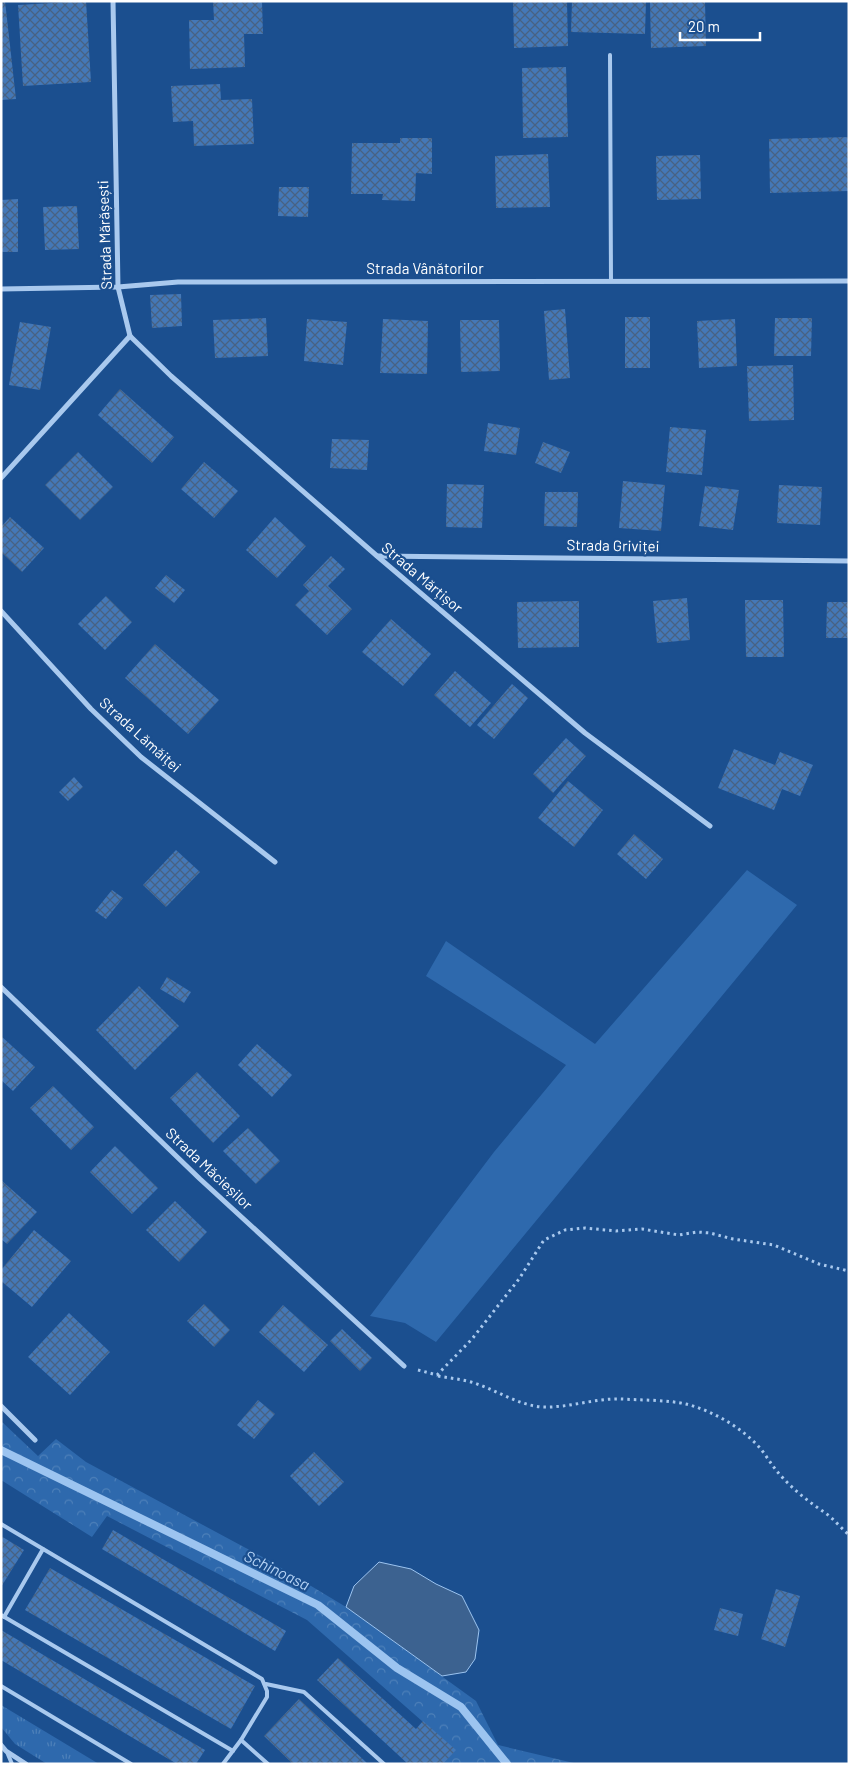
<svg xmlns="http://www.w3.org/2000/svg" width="850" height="1765" font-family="Barlow,sans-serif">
<defs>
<pattern id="grass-tufts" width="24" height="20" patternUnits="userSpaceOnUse" patternTransform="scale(1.25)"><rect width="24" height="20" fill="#2e69ad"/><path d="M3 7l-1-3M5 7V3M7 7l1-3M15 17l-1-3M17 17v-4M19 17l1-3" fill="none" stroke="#4d80b9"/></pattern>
<pattern id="forest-crowns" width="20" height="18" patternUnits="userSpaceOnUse" patternTransform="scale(1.25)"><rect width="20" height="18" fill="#2e69ad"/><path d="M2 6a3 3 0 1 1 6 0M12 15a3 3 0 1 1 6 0" fill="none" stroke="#4d80b9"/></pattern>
<pattern id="building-cross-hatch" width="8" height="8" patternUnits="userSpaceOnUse" patternTransform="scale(1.25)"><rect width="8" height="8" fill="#4478b7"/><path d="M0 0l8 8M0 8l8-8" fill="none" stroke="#486282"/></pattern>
</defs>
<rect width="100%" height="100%" fill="#1b4f8f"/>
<path fill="url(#grass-tufts)" d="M1,1705L99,1764H47L15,1744L1,1727Z"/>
<path fill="url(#forest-crowns)" d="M1,1421L38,1456L56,1439L86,1462L268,1560L346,1607L476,1701L498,1745L578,1764H443L455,1750L307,1620L107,1516L92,1537L1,1480Z"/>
<path fill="#2e69ad" d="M747,870L797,905L436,1342L405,1323L370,1316L494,1152L566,1065L426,976L446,941L595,1044Z"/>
<path fill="#3c6290" stroke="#9cc4f0" d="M379,1562L411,1569L436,1584L462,1596L479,1630L475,1659L466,1672L442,1676L346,1607L354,1586Z"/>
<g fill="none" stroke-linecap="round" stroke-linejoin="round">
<path stroke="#9cc4f0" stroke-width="8" d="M1,1450L318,1605L397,1668L461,1707L507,1764"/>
</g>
<g fill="url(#building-cross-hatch)">
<path d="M1,1H5L16,99L1,100Z"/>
<path d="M86,1L91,82L23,86L18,5Z"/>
<path d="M213,1H262L263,34H244L245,67L190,69L189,20H214Z"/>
<path d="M513,1H567L568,46L514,48Z"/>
<path d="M572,1H646L645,34L571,32Z"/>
<path d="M650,1H705L706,46L651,48Z"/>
<path d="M566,67L568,137L523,138L522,68Z"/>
<path d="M220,84L221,100L252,99L254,144L194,146L193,121L173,122L171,86Z"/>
<path d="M849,137V191L770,193L769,139Z"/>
<path d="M400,138H432V174L416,173L415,201L382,200L383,194H351L352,143H400Z"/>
<path d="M548,154L550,207L496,208L495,156Z"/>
<path d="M700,155L701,199L657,200L656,156Z"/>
<path d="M279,187H309L308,217L278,216Z"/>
<path d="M18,199V252H1V200Z"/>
<path d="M77,206L79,249L45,250L43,207Z"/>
<path d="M181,294L182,326L152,328L150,295Z"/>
<path d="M565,309L570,378L549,380L544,311Z"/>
<rect x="625" y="317" width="25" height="51"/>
<path d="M266,318L268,356L215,358L213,320Z"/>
<path d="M775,318H812L811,356H774Z"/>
<path d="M307,319L347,322L343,365L304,361Z"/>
<path d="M383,319L428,321L427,374L380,373Z"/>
<path d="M735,319L737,366L699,368L697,321Z"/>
<path d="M460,320H499L500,371L461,372Z"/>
<path d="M20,322L51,327L40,390L9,385Z"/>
<path d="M793,365L794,420L749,421L747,366Z"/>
<path d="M120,389L174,437L152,463L98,415Z"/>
<path d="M488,423L520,428L516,455L484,451Z"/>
<path d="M670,427L706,430L702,475L666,472Z"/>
<path d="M332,439L369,440L367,470L330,468Z"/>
<path d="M543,442L570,452L561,473L535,463Z"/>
<path d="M78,452L113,487L80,520L45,485Z"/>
<path d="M204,462L238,491L214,518L181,489Z"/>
<path d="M623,481L665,485L661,531L619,528Z"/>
<path d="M447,484L484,485L482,528L446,527Z"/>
<path d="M779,485L822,487L820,525L777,523Z"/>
<path d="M705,486L739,490L733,530L699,526Z"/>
<path d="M545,492H578L577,527L544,526Z"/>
<path d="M10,517L44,548L22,572L1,552V527Z"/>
<path d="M275,517L306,546L277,578L246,550Z"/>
<path d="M331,556L345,569L328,586L352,609L327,635L295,605L309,591L303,585Z"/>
<path d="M166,575L185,590L174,603L155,588Z"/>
<path d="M106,596L132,622L105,650L78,624Z"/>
<path d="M687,598L690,640L657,643L653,601Z"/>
<path d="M745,600H783L784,657H746Z"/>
<path d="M579,601V647L518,648L517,602Z"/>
<path d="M827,602H849V638H826Z"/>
<path d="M391,619L431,654L403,686L362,652Z"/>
<path d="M155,644L219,700L188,734L125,678Z"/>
<path d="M455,671L491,703L470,727L434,695Z"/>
<path d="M512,684L528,698L494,739L477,725Z"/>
<path d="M566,738L586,756L553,793L533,774Z"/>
<path d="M734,749L775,765L780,752L813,765L800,796L782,789L774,810L718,788Z"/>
<path d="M74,777L83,787L68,801L59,792Z"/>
<path d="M568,781L603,810L574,847L538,818Z"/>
<path d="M634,834L663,859L646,879L617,854Z"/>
<path d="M176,850L200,872L166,907L143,885Z"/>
<path d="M112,890L123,898L106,919L95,911Z"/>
<path d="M167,977L191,992L184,1003L160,989Z"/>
<path d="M139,986L179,1026L135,1070L96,1030Z"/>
<path d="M1,1036L35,1067L13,1091L1,1080Z"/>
<path d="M257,1044L292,1075L272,1097L238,1065Z"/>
<path d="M197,1072L240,1116L213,1143L170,1098Z"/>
<path d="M53,1086L94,1127L71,1150L30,1108Z"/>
<path d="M248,1128L280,1161L256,1184L223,1151Z"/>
<path d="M115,1146L158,1188L132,1214L90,1172Z"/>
<path d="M1,1180L37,1212L7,1244L1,1239Z"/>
<path d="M175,1201L207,1232L179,1262L146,1230Z"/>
<path d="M34,1230L71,1261L32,1307L1,1281V1270Z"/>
<path d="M204,1304L230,1330L214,1347L187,1321Z"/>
<path d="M283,1305L328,1345L304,1372L259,1332Z"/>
<path d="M69,1313L110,1352L70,1395L28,1357Z"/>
<path d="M342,1329L372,1358L360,1371L330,1341Z"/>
<path d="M258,1400L275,1414L254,1439L237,1425Z"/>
<path d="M314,1452L344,1482L319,1506L290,1476Z"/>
<path d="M113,1530L286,1631L275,1651L102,1549Z"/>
<path d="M1,1536L24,1550L1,1587Z"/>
<path d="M50,1568L255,1686L231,1729L25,1610Z"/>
<path d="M776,1589L800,1596L785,1647L761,1639Z"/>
<path d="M720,1608L743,1614L738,1636L714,1630Z"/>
<path d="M1,1630L205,1750L196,1764H177L1,1660Z"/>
<path d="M338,1658L416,1729L423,1721L456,1750L443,1764H408L317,1680Z"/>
<path d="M299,1699L368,1764H293L264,1736Z"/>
</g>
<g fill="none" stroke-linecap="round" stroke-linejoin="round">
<g stroke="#a9c9ee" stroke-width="3" stroke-dasharray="2.5 4" stroke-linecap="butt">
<path d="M418,1370L437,1375L472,1339L497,1307L519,1279L544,1240L565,1230L585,1228L616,1231L642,1229L679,1235L697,1232L710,1233L733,1239L774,1245L819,1264L849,1271"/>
<path d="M438,1376C449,1378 460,1379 471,1382C495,1389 517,1405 542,1407C569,1408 595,1398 621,1399C639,1400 669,1400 686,1404C713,1411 741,1427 760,1448C768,1458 774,1469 783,1478C795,1491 809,1502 824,1512C833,1518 841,1528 849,1535"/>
</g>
<g stroke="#a9c9ee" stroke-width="4">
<path d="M610,55L611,281"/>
<path d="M1,1524L262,1679L267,1691V1697L241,1740L223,1764"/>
<path d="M1,1615L233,1751"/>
<path d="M4,1617L43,1549"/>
<path d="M266,1684L304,1692L384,1764"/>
<path d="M1,1686L131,1764"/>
<path d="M241,1740L268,1764"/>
<path d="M7,1752L12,1764"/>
</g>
<g stroke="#a9c9ee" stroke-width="5">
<path d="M113,1L118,287L130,336"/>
<path d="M1,289L118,287L178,282L849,281"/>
<path d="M130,336L171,376L377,556L585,733L710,826"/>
<path d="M1,478L130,336"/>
<path d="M377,556L849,561"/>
<path d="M1,611L91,709L141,757L275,862"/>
<path d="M1,987L200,1179L404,1366"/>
<path d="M1,1406L35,1440"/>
<path d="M1,1745L6,1751L26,1764"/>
</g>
</g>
<g text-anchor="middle" stroke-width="4.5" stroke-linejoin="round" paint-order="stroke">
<g font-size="15" fill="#fff" stroke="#1b4f8f">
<text transform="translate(105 235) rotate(-92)" y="5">Strada Mărășești</text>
<text x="425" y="274">Strada Vânătorilor</text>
<text transform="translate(613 546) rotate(1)" y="5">Strada Griviței</text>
<text transform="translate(422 578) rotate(40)" y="5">Strada Mărțișor</text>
<text transform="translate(140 735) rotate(42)" y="5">Strada Lămăiței</text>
<text transform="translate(209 1169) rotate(43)" y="5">Strada Măcieșilor</text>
</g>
<g font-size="16" font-style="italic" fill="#b5d3f5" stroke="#1b4f8f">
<text transform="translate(277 1570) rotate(26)" y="6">Schinoasa</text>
</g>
</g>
<rect width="850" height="1765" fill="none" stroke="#ffffff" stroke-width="5"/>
<path d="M680 32v8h80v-8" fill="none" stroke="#ffffff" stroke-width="2.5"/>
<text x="688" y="32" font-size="15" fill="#ffffff" stroke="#1b4f8f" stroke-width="4" paint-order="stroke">20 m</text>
</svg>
